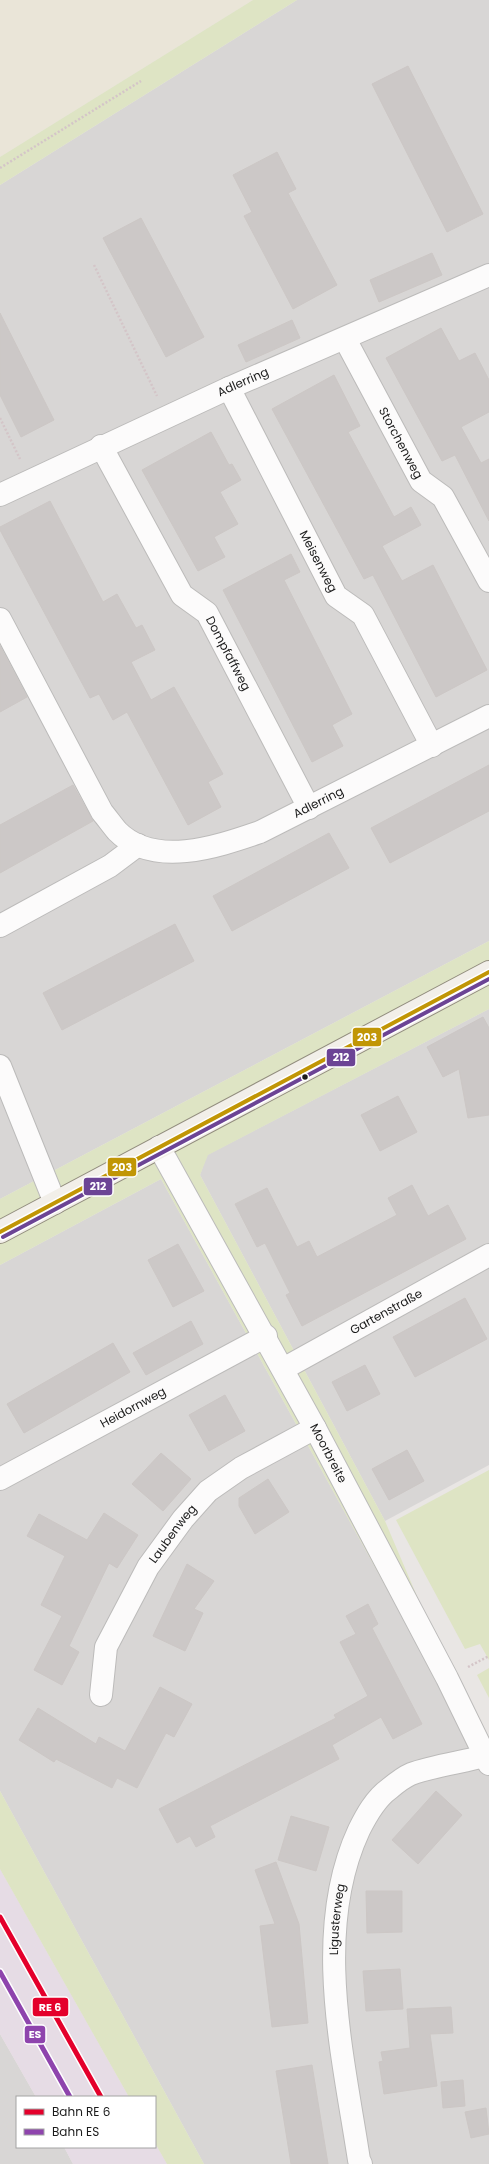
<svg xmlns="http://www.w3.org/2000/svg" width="489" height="2164" font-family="Poppins,sans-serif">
<rect width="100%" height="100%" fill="#e9e6e4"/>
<g fill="#d8d6d5">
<path d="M297,0H489V941L0,1199V185Z"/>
<path d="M489,1009V1465L385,1521L200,1175L207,1155Z"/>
<path d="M161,1179L489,1774V2164H204L0,1791V1265Z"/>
<path d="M0,2034L36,2097H17V2147H64L73,2164H0Z"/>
</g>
<g fill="#e6dce5">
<path d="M0,1869L129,2097H36L0,2034Z"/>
<path d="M155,2143L167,2164H73L64,2147H155Z"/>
</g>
<path fill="#eae5d8" d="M0,0H253L0,157Z"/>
<g fill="#dee4c4">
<path d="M253,0H297L0,185V157Z"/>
<path d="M489,941V1009L208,1155L200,1175L385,1521L485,1756L489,1774L161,1179L0,1265V1199Z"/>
<path d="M489,1470V1660L480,1644L465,1649L396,1520Z"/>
<path d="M489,1668V1698L477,1675Z"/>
<path d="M0,1791L204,2164H167L155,2143V2097H129L0,1869Z"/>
</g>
<g fill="#ccc8c7" stroke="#ccc7c5">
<path d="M408,66L483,214L447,232L372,84Z"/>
<path d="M277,152L296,189L288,193L337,285L293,309L244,216L252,212L233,175Z"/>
<path d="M141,218L204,337L166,357L103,238Z"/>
<path d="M432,253L442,275L379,302L370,280Z"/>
<path d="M0,313L54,420L21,437L0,395Z"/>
<path d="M292,320L300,338L246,362L238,345Z"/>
<path d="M441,328L459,361L475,353L489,380V412L461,427L481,463L489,459V521L455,455L442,461L386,358Z"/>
<path d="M334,375L360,426L348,432L394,517L411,507L421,525L382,546L402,581L433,565L487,670L436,697L373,575L364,579L272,409Z"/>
<path d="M211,432L229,465L232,464L241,480L220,492L238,524L214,537L225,557L198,571L142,470Z"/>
<path d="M50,501L103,602L117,594L136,628L142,625L155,650L131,662L151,700L174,687L223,774L208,782L221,807L188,825L127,712L113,720L99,694L90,698L0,530V527Z"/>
<path d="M291,554L300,572L284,580L352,714L332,725L343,746L312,762L223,590Z"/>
<path d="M0,646L27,697L0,712Z"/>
<path d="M489,765V811L390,863L371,828Z"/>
<path d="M73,785L93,821L0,873V825Z"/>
<path d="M329,833L349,868L232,931L213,896Z"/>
<path d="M175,924L194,961L62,1030L43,993Z"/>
<path d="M483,1017L489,1028V1115L468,1118L459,1069L443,1077L427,1047Z"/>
<path d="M398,1096L417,1132L380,1151L361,1115Z"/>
<path d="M412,1185L428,1216L448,1205L466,1239L302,1326L286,1295L290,1293L265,1243L257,1247L235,1204L267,1188L297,1247L309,1241L317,1257L397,1215L388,1198Z"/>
<path d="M178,1244L204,1291L173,1307L148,1260Z"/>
<path d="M465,1298L487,1339L415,1377L393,1337Z"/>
<path d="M191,1321L203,1344L146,1375L133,1353Z"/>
<path d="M113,1343L130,1372L24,1433L7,1404Z"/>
<path d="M365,1365L380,1394L347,1411L332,1382Z"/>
<path d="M225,1395L245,1431L209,1451L189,1415Z"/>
<path d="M407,1450L424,1481L389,1500L372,1469Z"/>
<path d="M161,1453L191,1479L163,1511L132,1484Z"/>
<path d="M268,1479L289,1512L255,1534L239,1506V1498Z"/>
<path d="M104,1513L138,1535L117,1568L109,1563L69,1646L79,1652L62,1685L34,1670L62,1616L41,1605L65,1556L27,1536L39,1514L87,1540Z"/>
<path d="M187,1564L214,1581L194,1609L203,1613L185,1651L153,1636Z"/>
<path d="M368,1604L378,1624L372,1628L422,1724L393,1739L381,1717L332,1745L339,1759L210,1826L215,1837L196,1847L190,1836L177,1843L159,1809L336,1718L334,1715L368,1696L340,1642L356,1634L346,1616Z"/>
<path d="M160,1687L192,1704L174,1737L166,1733L137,1788L117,1778L112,1788L56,1759L54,1762L19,1740L38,1708L96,1744L99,1737L125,1751Z"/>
<path d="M436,1791L462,1815L418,1864L392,1840Z"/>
<path d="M291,1816L329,1827L316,1871L278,1860Z"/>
<path d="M276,1862L299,1924L308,2023L272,2027L260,1926L275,1924L255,1870Z"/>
<path d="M366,1891H402V1932L367,1933Z"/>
<path d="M400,1969L403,2009L366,2011L363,1971Z"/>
<path d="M451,2007L453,2033L430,2034L437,2086L384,2094L379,2062L383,2061L381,2052L410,2048L407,2009Z"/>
<path d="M312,2065L328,2164H291L276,2071Z"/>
<path d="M463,2080L465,2106L443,2108L441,2082Z"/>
<path d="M486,2108L489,2134L471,2138L465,2112Z"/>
</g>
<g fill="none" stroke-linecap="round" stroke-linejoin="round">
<g stroke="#bcbbba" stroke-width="24">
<g id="minor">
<path id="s1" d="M345,339L421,481L443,497L489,581"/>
<path id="s2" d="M229,388L336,596L363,615L432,746"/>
<path id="s3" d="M101,446L182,595L207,613L309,808"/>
<path id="s4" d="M0,495L229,388L489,275"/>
<path id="s5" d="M0,619L102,812C107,818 112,825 117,831C154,869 219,846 260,832L489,716"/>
<path d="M0,926L110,866L138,845"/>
<path d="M0,1066L55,1203"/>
<path id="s6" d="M159,1147L315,1428L447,1678L489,1764"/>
<path id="s7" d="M283,1369L489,1255"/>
<path id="s8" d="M0,1479L266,1336"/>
<path id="s9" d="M101,1695L106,1647L148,1567L183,1519L208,1491L241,1468L315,1428"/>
<path id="s10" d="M361,2164L359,2160C343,2055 312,1931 359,1830C366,1816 375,1799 389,1789C395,1784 404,1777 411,1774C432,1766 463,1762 485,1756"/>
</g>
</g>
<g stroke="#928d7e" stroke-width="24">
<path id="secondary" d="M0,1232L489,972"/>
</g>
<g stroke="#d4c5c8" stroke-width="2.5" stroke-dasharray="2 2" stroke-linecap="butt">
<path d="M0,168L141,81"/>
<path d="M94,265L157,396"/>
<path d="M0,418L20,459"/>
<path d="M468,1667L489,1656"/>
</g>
<use href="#minor" stroke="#fcfbfb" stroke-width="22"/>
<use href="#secondary" stroke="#f2efe9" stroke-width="22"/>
<g stroke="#fff" stroke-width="7">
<path id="bus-1" d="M0,1232L489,972"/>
</g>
<g stroke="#fff" stroke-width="7">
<path id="bus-2" d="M3,1237L489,979"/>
</g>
<use href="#bus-1" stroke="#c19605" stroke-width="4"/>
<use href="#bus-2" stroke="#6c4495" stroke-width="4"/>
<g stroke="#fff" stroke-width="8">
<path id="rail-1" d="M0,1917L101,2097"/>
</g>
<g stroke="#fff" stroke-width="8">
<path id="rail-2" d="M0,1972L70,2097"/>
</g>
<use href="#rail-1" stroke="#e4002b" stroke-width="5"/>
<use href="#rail-2" stroke="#8e44ad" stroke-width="5"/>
</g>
<circle fill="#1b1b1b" stroke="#fff" stroke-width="1.5" cx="305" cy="1077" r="3.5"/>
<g text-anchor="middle" stroke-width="3.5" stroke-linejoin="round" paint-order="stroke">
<g font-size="12" fill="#1b1b1b" stroke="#fff">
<text dy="4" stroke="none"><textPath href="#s4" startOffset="268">Adlerring</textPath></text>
<text dy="4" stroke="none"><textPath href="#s1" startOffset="118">Storchenweg</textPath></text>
<text dy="4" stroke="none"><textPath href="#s2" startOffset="195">Meisenweg</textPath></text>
<text dy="4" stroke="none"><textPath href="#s3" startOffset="246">Dompfaffweg</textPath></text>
<text dy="4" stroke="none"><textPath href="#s5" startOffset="459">Adlerring</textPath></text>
<text dy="4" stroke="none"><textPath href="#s7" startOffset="118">Gartenstraße</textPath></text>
<text dy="4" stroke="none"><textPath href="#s8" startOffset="151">Heidornweg</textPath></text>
<text dy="4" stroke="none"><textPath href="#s6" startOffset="350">Moorbreite</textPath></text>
<text dy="4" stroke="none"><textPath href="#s9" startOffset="180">Laubenweg</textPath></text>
<text dy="4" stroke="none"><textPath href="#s10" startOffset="247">Ligusterweg</textPath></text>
</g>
</g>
<g stroke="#fff" stroke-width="1.5">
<rect x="352" y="1027" width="30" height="20" rx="4" fill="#c19605"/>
<rect x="326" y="1048" width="30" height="19" rx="4" fill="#6c4495"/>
<rect x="107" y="1157" width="30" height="20" rx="4" fill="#c19605"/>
<rect x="83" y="1177" width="30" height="19" rx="4" fill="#6c4495"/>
<rect x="32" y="1997" width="37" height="20" rx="4" fill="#e4002b"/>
<rect x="24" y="2025" width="22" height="19" rx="4" fill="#8e44ad"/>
</g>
<g font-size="11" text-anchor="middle" font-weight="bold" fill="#fff">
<text x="367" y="1041">203</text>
<text x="341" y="1061">212</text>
<text x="122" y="1171">203</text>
<text x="98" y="1190">212</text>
<text x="50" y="2011">RE 6</text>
<text x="35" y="2038">ES</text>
</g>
<rect x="16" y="2096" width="140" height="52" fill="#ffffff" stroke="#a4a4a4"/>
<rect x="24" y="2109" width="20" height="6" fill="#e4002b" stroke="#a4a4a4"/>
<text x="52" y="2116" font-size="12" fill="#1b1b1b">Bahn RE 6</text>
<rect x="24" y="2129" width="20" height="6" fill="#8e44ad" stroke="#a4a4a4"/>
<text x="52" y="2136" font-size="12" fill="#1b1b1b">Bahn ES</text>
</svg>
